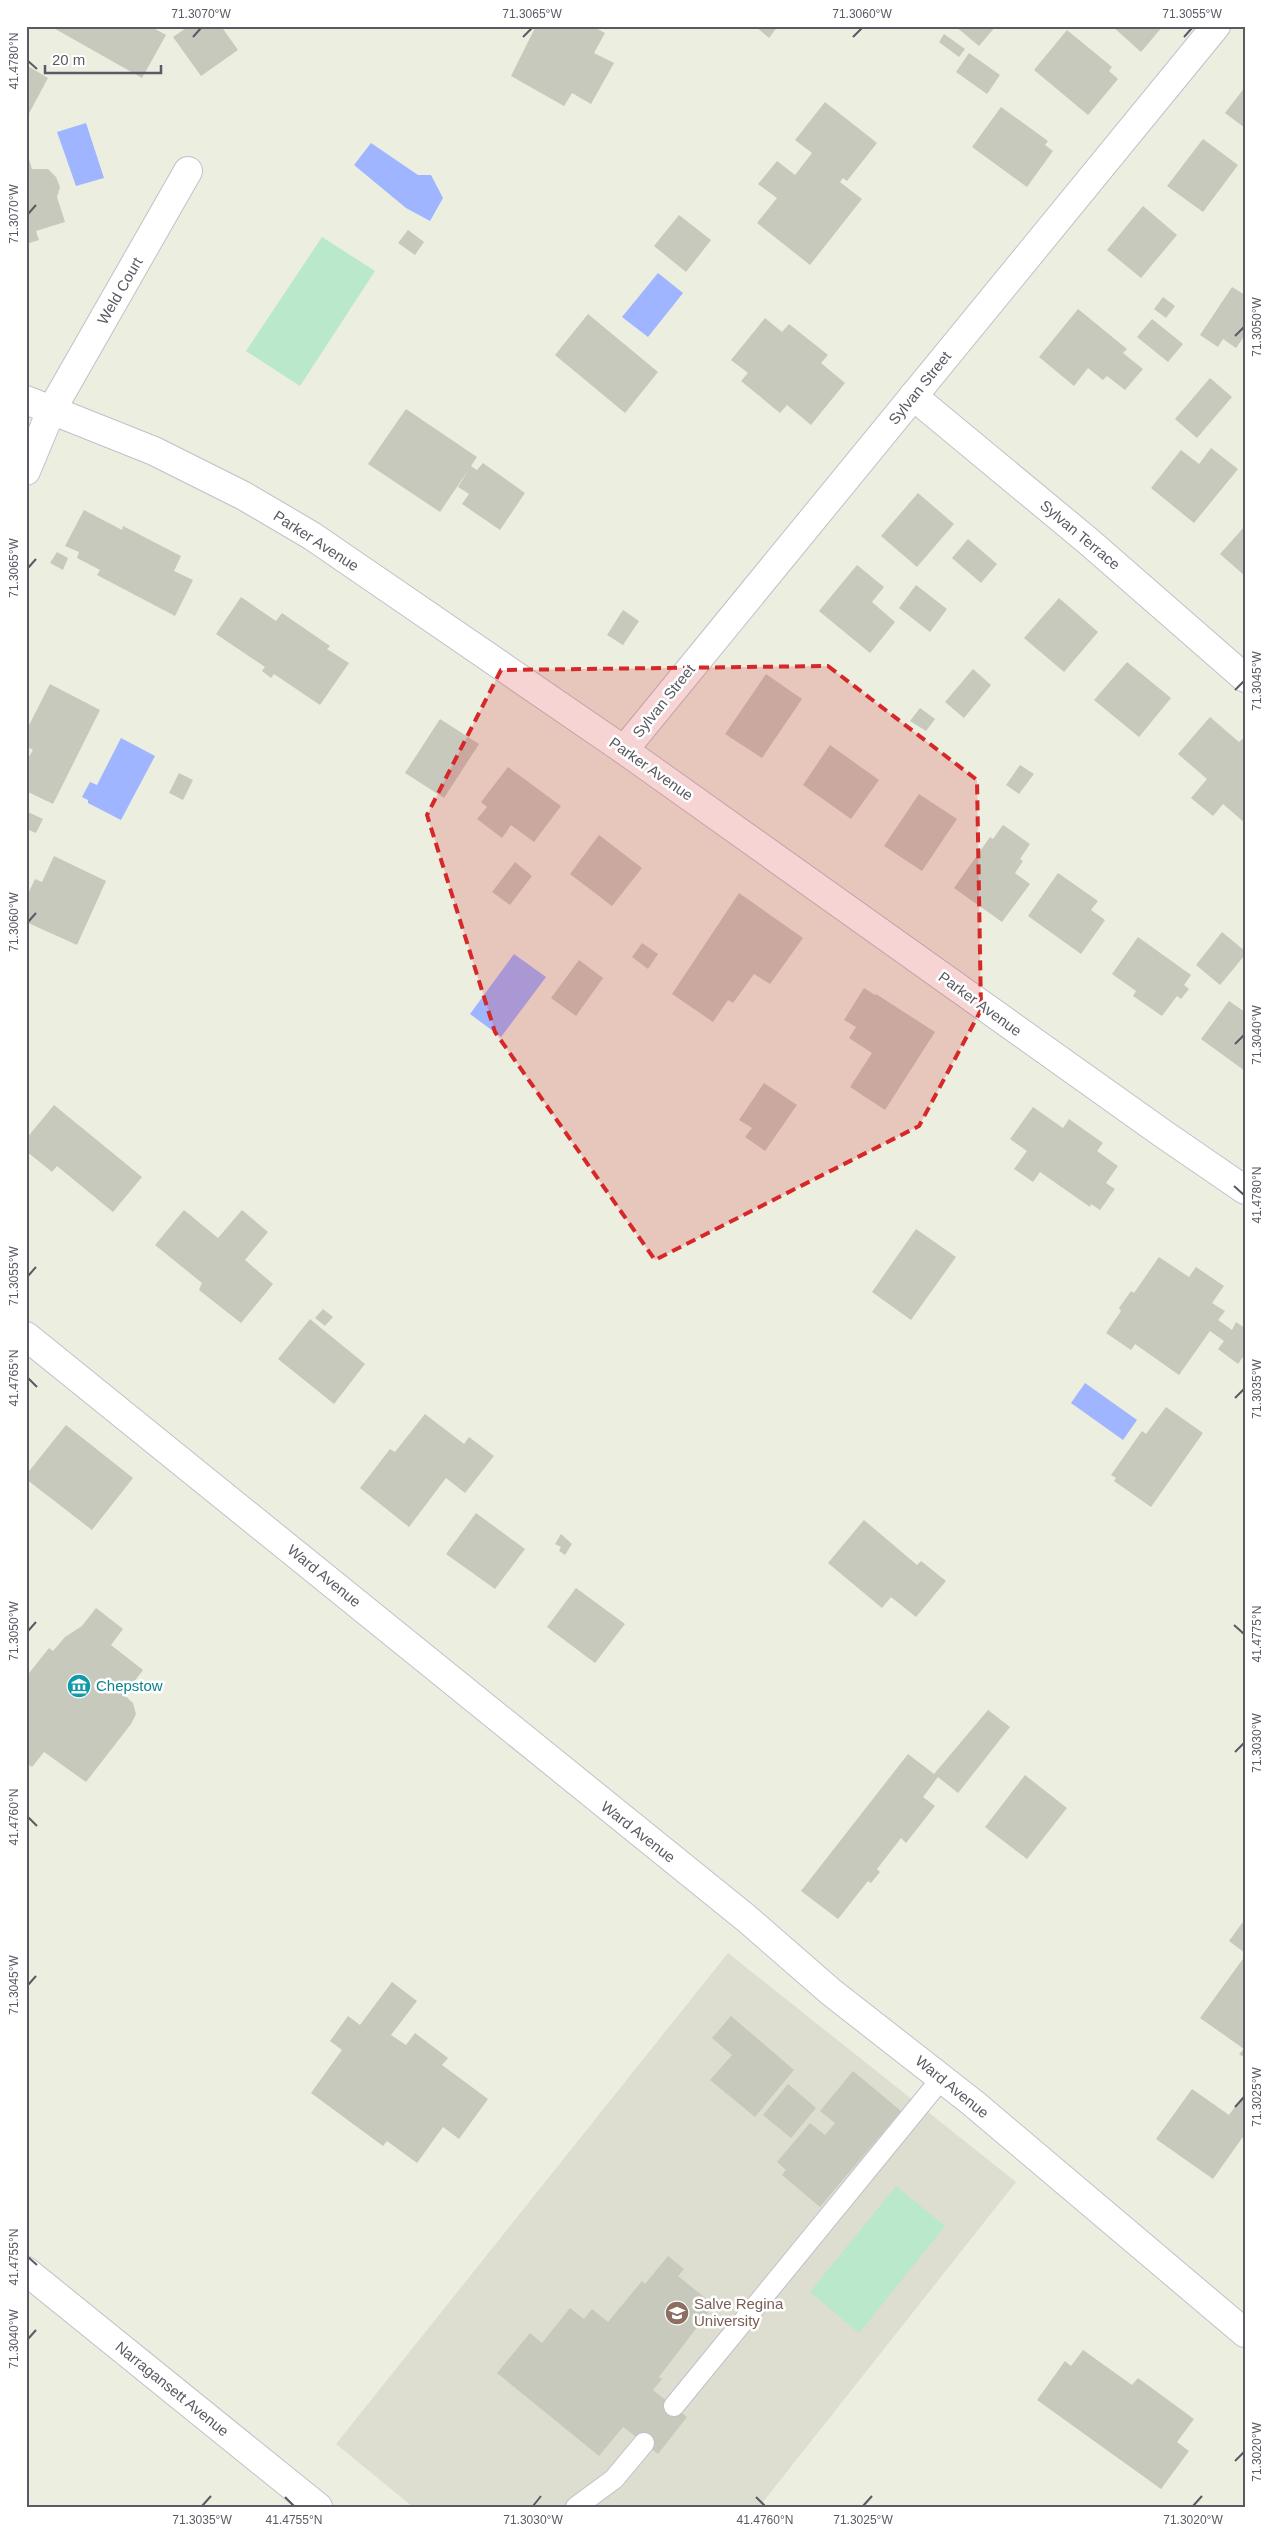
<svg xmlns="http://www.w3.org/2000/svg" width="1271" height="2533" font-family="Arial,sans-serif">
<rect width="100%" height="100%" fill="#eceee0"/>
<path fill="#dddecf" d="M728,1953L1016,2182L759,2507H413L336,2444Z"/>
<g fill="#bae8ca">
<path d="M322,237L375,271L300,386L246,351Z"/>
<path d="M896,2186L945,2226L859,2333L810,2292Z"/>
</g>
<g fill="#9fb5ff">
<path d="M86,123L104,178L76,186L57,132Z"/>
<path d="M371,143L418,175H431L443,198L430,221L406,208L354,165Z"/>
<path d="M658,273L683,293L648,337L622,317Z"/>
<path d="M121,738L155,756L121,820L88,803V800L82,797L90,782L97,785Z"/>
<path d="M514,954L546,977L501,1037L470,1014Z"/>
<path d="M1085,1383L1137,1420L1123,1440L1071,1403Z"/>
</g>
<g fill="#c8c9bd">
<path d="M50,26H150L166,35L142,78Z"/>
<path d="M189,26H221L238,50L201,76L173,37Z"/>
<path d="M536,26H592L605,33L594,53L614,63L591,104L572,93L564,106L511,76Z"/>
<path d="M755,26H778L769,38Z"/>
<path d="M955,26H996L979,46Z"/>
<path d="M1112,26H1163L1141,52Z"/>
<path d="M1067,30L1112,67L1109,71L1118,79L1088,115L1034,70Z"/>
<path d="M944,34L965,49L959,57L939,42Z"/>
<path d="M969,53L1000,75L987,94L956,72Z"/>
<path d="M26,65L48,78L26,119Z"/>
<path d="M1245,87V128L1225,113Z"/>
<path d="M825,102L877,143L847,181L843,178L840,182L862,199L810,265L757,223L777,198L758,184L777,161L795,175L812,153L795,140Z"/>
<path d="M1001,107L1048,141L1045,145L1053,151L1027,187L972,147Z"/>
<path d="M1203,139L1238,165L1203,212L1167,186Z"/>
<path d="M28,156L32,169H48L56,177L60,187L57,197L65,222L36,231L39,240L26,244V157Z"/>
<path d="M1143,206L1177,235L1141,278L1107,250Z"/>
<path d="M679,215L711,240L686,272L654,246Z"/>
<path d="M408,230L424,242L415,255L398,243Z"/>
<path d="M1232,287L1245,295V335L1236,348L1223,339L1218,347L1200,335Z"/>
<path d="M1163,297L1175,306L1166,318L1154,309Z"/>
<path d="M1078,309L1127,349L1123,353L1143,369L1125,390L1107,376L1103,380L1088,368L1074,386L1039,357Z"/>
<path d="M588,314L658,372L625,413L555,355Z"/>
<path d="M765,318L782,332L789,324L828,355L821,363L845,383L811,425L787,405L780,413L741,381L748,373L731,360Z"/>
<path d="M1152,319L1183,344L1168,362L1137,337Z"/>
<path d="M1210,378L1232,397L1197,438L1175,419Z"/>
<path d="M406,409L477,457L471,466L477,470L483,463L525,493L500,530L462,504L469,494L458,487L469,469L440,512L368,464Z"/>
<path d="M1211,448L1238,469L1194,523L1151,488L1181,450L1199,464Z"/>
<path d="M918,493L954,524L917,567L881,536Z"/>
<path d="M84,510L122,530L123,526L181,556L174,571L193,580L175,616L97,575L100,570L77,558L79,552L65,546Z"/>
<path d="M1245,526V576L1220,554Z"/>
<path d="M968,539L997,564L981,583L952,558Z"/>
<path d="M57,552L68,558L63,570L50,563Z"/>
<path d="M857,565L884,587L872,602L895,622L870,653L819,611Z"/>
<path d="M916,585L947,609L930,632L899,608Z"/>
<path d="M241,597L276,621L282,613L330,646L327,649L349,663L320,705L274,674L271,678L262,671L265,667L216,634Z"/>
<path d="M1059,598L1098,632L1064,672L1024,638Z"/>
<path d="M623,610L639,621L623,645L607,635Z"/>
<path d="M1127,662L1171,698L1139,737L1094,700Z"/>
<path d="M973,669L991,685L964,718L945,702Z"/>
<path d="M766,674L802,699L762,758L725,734Z"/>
<path d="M50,684L100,710L53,804L26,791V762L33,750L26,746V731Z"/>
<path d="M920,708L935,719L926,731L910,721Z"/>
<path d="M1210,717L1239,742L1242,739L1245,741V823L1223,804L1213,816L1191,798L1207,779L1178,754Z"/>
<path d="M440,719L479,744L444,798L405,773Z"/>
<path d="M830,745L879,780L851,819L803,785Z"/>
<path d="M1020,765L1034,774L1019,794L1006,785Z"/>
<path d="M508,767L561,806L534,842L511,825L502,838L477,819L487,807L481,802Z"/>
<path d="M179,773L193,780L183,800L169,793Z"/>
<path d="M919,794L957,819L922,871L884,846Z"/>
<path d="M26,811L43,819L36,833L26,829Z"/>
<path d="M1003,825L1030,844L1020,859L1023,861L1015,873L1030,884L1002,922L954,888L990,837L993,839Z"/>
<path d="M599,835L642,868L612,906L570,874Z"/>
<path d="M54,856L106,881L77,945L26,922V898L35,879L42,882Z"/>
<path d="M515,862L532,876L510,905L492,892Z"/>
<path d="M1058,873L1098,901L1091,910L1105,920L1081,954L1028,916Z"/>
<path d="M739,893L803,938L770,984L754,974L733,1003L728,1000L713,1022L672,994Z"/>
<path d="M1222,932L1245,951V955L1220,985L1196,965Z"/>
<path d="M1138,937L1191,975L1184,985L1189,989L1181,999L1177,996L1162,1016L1133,996L1136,991L1112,974Z"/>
<path d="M642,943L658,954L648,969L632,957Z"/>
<path d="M579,960L603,978L576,1016L551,998Z"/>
<path d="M864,988L875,995L876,994L935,1032L885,1110L850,1087L872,1053L849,1038L856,1027L844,1020Z"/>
<path d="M1229,1001L1245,1012V1071L1201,1039Z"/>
<path d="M764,1083L797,1105L765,1151L745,1137L752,1128L739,1120Z"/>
<path d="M54,1105L142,1177L113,1212L57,1166L52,1172L26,1151V1139Z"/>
<path d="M1033,1107L1063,1128L1069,1119L1103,1143L1097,1151L1118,1166L1106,1183L1115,1189L1100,1210L1091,1204L1090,1207L1040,1172L1033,1182L1014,1169L1027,1151L1010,1139Z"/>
<path d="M184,1210L218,1238L242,1210L268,1232L245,1260L273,1284L241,1323L199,1290L202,1283L155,1245Z"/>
<path d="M916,1229L956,1257L911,1320L872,1292Z"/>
<path d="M1159,1257L1189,1277L1196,1267L1224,1286L1212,1303L1225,1311L1218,1320L1232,1330L1236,1322L1245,1328V1354L1238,1364L1218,1349L1224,1341L1210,1331L1179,1375L1135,1344L1131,1350L1106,1333L1121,1311L1119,1308L1131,1291L1134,1293Z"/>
<path d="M323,1309L333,1317L325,1326L315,1318Z"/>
<path d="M310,1319L365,1364L334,1404L278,1359Z"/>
<path d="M1166,1407L1203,1433L1151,1507L1114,1481L1116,1478L1111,1475L1142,1431L1146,1434Z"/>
<path d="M425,1414L464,1444L469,1437L494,1456L465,1493L446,1478L409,1527L360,1488L390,1449L395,1452Z"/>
<path d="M66,1425L133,1478L92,1530L26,1479V1475Z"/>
<path d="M476,1513L525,1549L495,1589L446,1554Z"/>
<path d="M864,1520L917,1565L921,1561L946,1581L916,1617L891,1597L882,1608L828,1563Z"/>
<path d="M561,1534L572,1544L565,1555L559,1551L561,1547L555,1544Z"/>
<path d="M576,1588L625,1624L595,1663L547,1627Z"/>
<path d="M96,1608L123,1629L111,1645L143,1670L124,1695L133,1703L136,1714L131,1724L86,1782L44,1752L32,1767L26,1763V1677L49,1648L53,1651L65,1637L82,1626Z"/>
<path d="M988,1710L1010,1727L958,1793L938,1777L923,1797L935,1806L906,1843L901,1838L877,1869L880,1872L871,1883L868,1881L838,1919L801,1891L908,1754L934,1774Z"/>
<path d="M1025,1775L1067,1808L1027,1859L985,1827Z"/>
<path d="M1245,1919V1953L1229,1941Z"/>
<path d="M1245,1956V2058L1239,2054L1244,2049L1200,2018Z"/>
<path d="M392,1982L417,2001L391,2035L406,2045L415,2033L448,2058L442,2065L488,2099L459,2139L443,2127L417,2163L387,2141L383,2146L311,2093L342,2050L330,2041L348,2016L360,2025Z"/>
<path d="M731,2016L794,2070L755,2117L710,2080L732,2055L712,2038Z"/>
<path d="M853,2071L901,2111L820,2207L782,2175L786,2170L777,2162L810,2123L825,2135L835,2123L820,2111Z"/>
<path d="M788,2084L816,2108L791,2138L763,2115Z"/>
<path d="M1192,2089L1229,2115L1245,2093V2134L1213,2179L1156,2139Z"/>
<path d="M668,2256L684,2269L678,2276L714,2305L659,2377L662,2379L653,2390L687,2417L658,2454L623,2427L599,2456L497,2373L530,2333L542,2343L570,2308L584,2319L592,2309L608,2322L642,2281L645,2284Z"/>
<path d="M1083,2350L1132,2385L1138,2378L1194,2419L1177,2442L1189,2451L1161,2489L1037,2400L1065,2361L1071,2366Z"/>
</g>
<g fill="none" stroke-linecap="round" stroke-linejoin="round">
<g stroke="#c0c0c9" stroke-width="22">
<g id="service">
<path d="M674,2406L942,2078"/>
<path d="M576,2507L614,2479L644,2443"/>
</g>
</g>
<g stroke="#c0c0c9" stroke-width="30">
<g id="minor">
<path d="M913,396L1088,541L1245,678"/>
<path d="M26,400L154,451L244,496L312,536L624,750L1162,1133L1245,1190"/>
<path d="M26,471L51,411L188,171"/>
<path d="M624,750L1216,26"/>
<path d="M26,1336L746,1918L831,1992L973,2103L1245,2333"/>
</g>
</g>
<g stroke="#c0c0c9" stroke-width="30">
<path id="tertiary" d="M26,2271L318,2507"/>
</g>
<use href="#service" stroke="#fff" stroke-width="20"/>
<use href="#minor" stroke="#fff" stroke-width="28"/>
<use href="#tertiary" stroke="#fff" stroke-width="28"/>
</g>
<path fill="#d62828" fill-opacity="0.2" stroke="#d62828" stroke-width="4" stroke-dasharray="10 6" stroke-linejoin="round" d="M828,666L977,780L981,1010L919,1126L655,1260L495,1032L427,815L501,670Z"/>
<path fill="none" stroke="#595a63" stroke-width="2" d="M193,37L201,28M523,37L532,28M853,37L862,28M1184,37L1192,28M28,61L37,69M28,214L36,205M1235,336L1244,327M28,568L36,559M1235,690L1244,681M28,922L36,913M1235,1044L1244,1035M1234,1186L1244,1195M28,1276L36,1267M28,1378L37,1387M1235,1398L1244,1389M1234,1625L1244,1634M28,1631L36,1622M1235,1752L1244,1743M28,1817L37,1826M28,1985L36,1976M1235,2107L1244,2097M28,2257L37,2265M28,2339L36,2330M1235,2461L1244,2452M285,2497L294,2506M756,2497L765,2506M202,2506L211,2496M533,2506L541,2496M863,2506L872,2496M1193,2506L1202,2496"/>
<defs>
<g id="museum-disc" transform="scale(1.25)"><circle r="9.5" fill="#0f9aa8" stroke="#fff"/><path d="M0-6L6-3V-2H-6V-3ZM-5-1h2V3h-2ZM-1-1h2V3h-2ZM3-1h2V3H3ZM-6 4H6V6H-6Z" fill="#fff"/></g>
<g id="university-disc" transform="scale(1.25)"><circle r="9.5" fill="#8d6e63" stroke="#fff"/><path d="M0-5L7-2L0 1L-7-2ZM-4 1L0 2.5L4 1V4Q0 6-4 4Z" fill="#fff"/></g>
</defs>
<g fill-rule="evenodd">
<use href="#museum-disc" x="79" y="1686"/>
<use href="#university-disc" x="677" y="2313"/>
</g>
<g text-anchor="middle" stroke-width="5" stroke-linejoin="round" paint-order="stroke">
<g font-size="15" fill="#595a63" stroke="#fff">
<text transform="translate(120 291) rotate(-60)" y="5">Weld Court</text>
<text transform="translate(920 388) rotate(-51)" y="5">Sylvan Street</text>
<text transform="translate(1080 535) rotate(40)" y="5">Sylvan Terrace</text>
<text transform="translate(316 541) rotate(33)" y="5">Parker Avenue</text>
<text transform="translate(664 701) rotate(-51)" y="5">Sylvan Street</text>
<text transform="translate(651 769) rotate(35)" y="5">Parker Avenue</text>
<text transform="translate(980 1004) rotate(36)" y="5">Parker Avenue</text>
<text transform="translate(324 1576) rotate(39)" y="5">Ward Avenue</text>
<text transform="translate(638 1832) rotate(38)" y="5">Ward Avenue</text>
<text transform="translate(952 2087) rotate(39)" y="5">Ward Avenue</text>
<text transform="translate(172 2389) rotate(39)" y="5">Narragansett Avenue</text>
</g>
<g font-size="15" fill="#0d838f" stroke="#fff" text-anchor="start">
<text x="96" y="1691">Chepstow</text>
</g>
<g font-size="15" fill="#785e54" stroke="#fff" text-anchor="start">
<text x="694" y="2309">Salve Regina<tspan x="694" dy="17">University</tspan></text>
</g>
</g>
<rect width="1271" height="2533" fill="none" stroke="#ffffff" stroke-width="55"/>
<path d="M45 65v8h116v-8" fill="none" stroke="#595a63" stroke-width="2.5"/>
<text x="52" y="65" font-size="15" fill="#595a63" stroke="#ffffff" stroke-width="4" paint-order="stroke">20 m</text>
<rect x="28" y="28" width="1216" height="2478" fill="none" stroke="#595a63" stroke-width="2"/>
<g font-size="12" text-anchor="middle" fill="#595a63">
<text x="201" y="18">71.3070°W</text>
<text x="532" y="18">71.3065°W</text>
<text x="862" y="18">71.3060°W</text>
<text x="1192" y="18">71.3055°W</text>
<text transform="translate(14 61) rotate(-90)" y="4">41.4780°N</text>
<text transform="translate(14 214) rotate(-90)" y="4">71.3070°W</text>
<text transform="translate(1257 327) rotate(-90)" y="4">71.3050°W</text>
<text transform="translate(14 568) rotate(-90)" y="4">71.3065°W</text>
<text transform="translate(1257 681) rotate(-90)" y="4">71.3045°W</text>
<text transform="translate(14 922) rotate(-90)" y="4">71.3060°W</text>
<text transform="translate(1257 1035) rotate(-90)" y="4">71.3040°W</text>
<text transform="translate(1257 1195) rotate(-90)" y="4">41.4780°N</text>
<text transform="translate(14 1276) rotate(-90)" y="4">71.3055°W</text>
<text transform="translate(14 1378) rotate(-90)" y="4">41.4765°N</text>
<text transform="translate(1257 1389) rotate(-90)" y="4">71.3035°W</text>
<text transform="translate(14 1631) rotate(-90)" y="4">71.3050°W</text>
<text transform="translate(1257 1634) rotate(-90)" y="4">41.4775°N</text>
<text transform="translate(1257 1743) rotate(-90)" y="4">71.3030°W</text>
<text transform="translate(14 1817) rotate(-90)" y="4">41.4760°N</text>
<text transform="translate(14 1985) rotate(-90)" y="4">71.3045°W</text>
<text transform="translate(1257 2097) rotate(-90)" y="4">71.3025°W</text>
<text transform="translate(14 2257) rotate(-90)" y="4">41.4755°N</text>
<text transform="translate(14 2339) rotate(-90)" y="4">71.3040°W</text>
<text transform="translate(1257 2452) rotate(-90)" y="4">71.3020°W</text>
<text x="202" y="2524">71.3035°W</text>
<text x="294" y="2524">41.4755°N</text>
<text x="533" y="2524">71.3030°W</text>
<text x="765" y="2524">41.4760°N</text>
<text x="863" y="2524">71.3025°W</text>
<text x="1193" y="2524">71.3020°W</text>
</g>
</svg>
